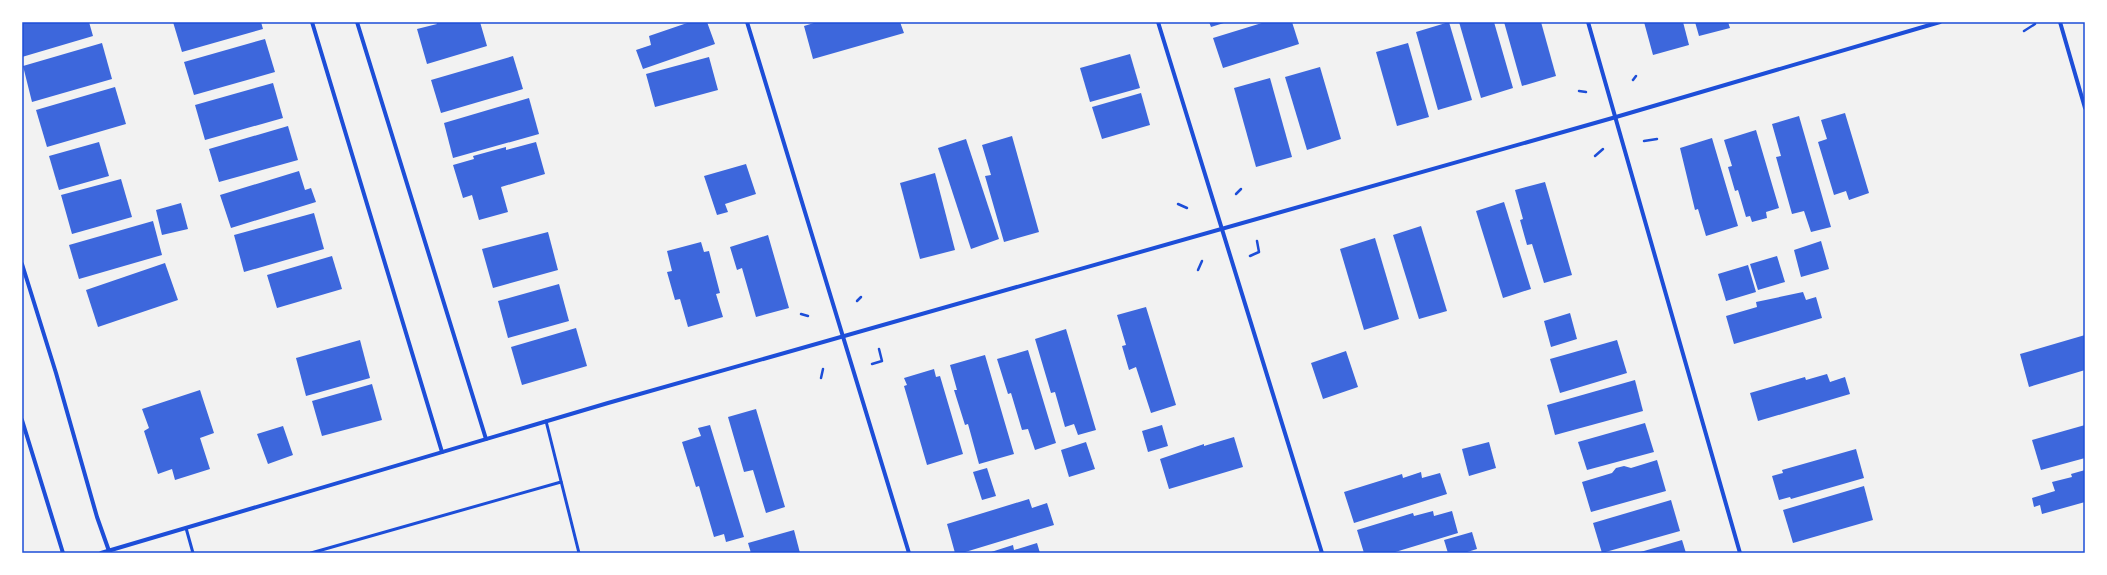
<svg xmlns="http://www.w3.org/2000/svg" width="2107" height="575" font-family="Karla,sans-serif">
<rect width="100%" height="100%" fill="#f2f2f2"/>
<g fill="#3d67dc">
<path d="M22,22H89L93,36L22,57Z"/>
<path d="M173,22H261L263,29L182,52Z"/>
<path d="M436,22H480L487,46L427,64L417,29L437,24Z"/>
<path d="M690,22H707L715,44L643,69L636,50L651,45L649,36Z"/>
<path d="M817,22H900L904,33L813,59L804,26Z"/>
<path d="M1209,22H1227L1211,27Z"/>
<path d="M1265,22H1292L1299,44L1223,68L1213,38Z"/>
<path d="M1449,22L1472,100L1438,110L1416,32Z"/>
<path d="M1459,22H1494L1513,88L1481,98Z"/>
<path d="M1504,22H1541L1556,76L1522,86Z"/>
<path d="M1644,22H1683L1689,45L1653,55Z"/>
<path d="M1695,22H1728L1730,28L1699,36Z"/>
<path d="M265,39L275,72L194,95L184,62Z"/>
<path d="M102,43L112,79L32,102L23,66Z"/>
<path d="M1408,43L1429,117L1397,126L1376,52Z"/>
<path d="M1130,54L1140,88L1090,102L1080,68Z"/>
<path d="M513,56L523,89L441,113L431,80Z"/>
<path d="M709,57L718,90L655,107L646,74Z"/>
<path d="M1320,67L1341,139L1307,150L1285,77Z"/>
<path d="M1270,78L1292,157L1256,167L1234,88Z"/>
<path d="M273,83L283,118L205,140L195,105Z"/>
<path d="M115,87L126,124L47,147L36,110Z"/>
<path d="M1141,93L1150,125L1102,139L1092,107Z"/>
<path d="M529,98L539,134L453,158L444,123Z"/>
<path d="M1845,113L1869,193L1849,200L1846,191L1834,195L1818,142L1827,139L1821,120Z"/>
<path d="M1799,116L1831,227L1811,232L1804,211L1792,214L1776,157L1781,156L1772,124Z"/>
<path d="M288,126L298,160L219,182L209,149Z"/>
<path d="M1756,130L1779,208L1766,212L1767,218L1752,222L1750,216L1746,217L1738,190L1735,191L1728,167L1732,166L1724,140Z"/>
<path d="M1012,136L1039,232L1004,242L985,176L991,175L982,145Z"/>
<path d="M1712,138L1738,226L1706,236L1698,209L1695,210L1680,148Z"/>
<path d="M966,139L999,239L971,249L938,148Z"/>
<path d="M99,142L109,176L59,190L49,156Z"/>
<path d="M536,142L545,174L501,187L508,212L479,220L472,195L463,198L453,165L474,159L473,156L506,147V150Z"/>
<path d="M746,164L756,194L725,204L728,212L717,215L704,176Z"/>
<path d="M299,171L305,190L311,188L316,202L231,228L220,195Z"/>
<path d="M935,173L955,250L920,259L900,183Z"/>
<path d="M121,179L132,217L72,234L61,195Z"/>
<path d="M1545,182L1572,275L1544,283L1532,244L1527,245L1520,220L1523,219L1515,190Z"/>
<path d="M1504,202L1531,289L1503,298L1476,211Z"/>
<path d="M181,203L188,229L162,235L156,210Z"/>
<path d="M314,213L324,249L244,272L234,235Z"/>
<path d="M153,221L162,255L79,279L69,245Z"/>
<path d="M1421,226L1447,311L1419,319L1393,235Z"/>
<path d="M548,232L558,270L493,288L482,249Z"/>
<path d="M768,235L789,308L756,317L742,268L737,270L730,247Z"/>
<path d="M1375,238L1399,319L1364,330L1340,249Z"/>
<path d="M1821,241L1829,269L1801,277L1794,250Z"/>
<path d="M701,242L704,252L709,251L720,293L716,294L723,317L688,327L680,299L675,300L667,272L672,271L667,251Z"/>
<path d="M332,256L342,289L277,308L267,275Z"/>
<path d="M1777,256L1785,282L1758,290L1750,264Z"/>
<path d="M165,263L178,300L98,327L86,290Z"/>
<path d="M1748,265L1756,292L1726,301L1718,274Z"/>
<path d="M559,284L569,321L508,338L498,301Z"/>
<path d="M1803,292L1806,300L1816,297L1822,318L1734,344L1726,316L1757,307L1756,302Z"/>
<path d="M1146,307L1176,405L1151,413L1136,367L1129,370L1122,346L1126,345L1117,315Z"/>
<path d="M1570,313L1577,339L1551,347L1544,321Z"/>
<path d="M576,328L587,366L522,385L511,347Z"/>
<path d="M1066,329L1096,430L1078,435L1074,424L1065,427L1055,392L1051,393L1035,339Z"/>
<path d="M2085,335V370L2029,387L2020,354Z"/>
<path d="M360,340L370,378L306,396L296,358Z"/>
<path d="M1617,340L1627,373L1560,393L1550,359Z"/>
<path d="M1028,350L1056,443L1035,450L1028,429L1022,430L1011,393L1008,394L997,359Z"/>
<path d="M1346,351L1358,387L1323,399L1311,363Z"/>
<path d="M985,355L1014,454L979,464L968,424L965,425L954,390H957L950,365Z"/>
<path d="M934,369L936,377L940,376L963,454L927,465L904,386L907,385L904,378Z"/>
<path d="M1827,374L1830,382L1845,377L1850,394L1758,421L1750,393L1805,377L1806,380Z"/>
<path d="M1635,380L1643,411L1555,435L1547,405Z"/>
<path d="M372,384L382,420L322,436L312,401Z"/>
<path d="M200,390L214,433L200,438L210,469L175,480L172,469L158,474L144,431L149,428L142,409Z"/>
<path d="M756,409L785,507L766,513L753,470L744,472L728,417Z"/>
<path d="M1645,423L1654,452L1587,470L1578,442Z"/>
<path d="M710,425L744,537L726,542L724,534L714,537L699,486L696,487L682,442L701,436L698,428Z"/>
<path d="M1162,425L1168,446L1148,452L1142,431Z"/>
<path d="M2085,425V458L2041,470L2032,440Z"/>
<path d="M283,426L293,455L268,464L257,434Z"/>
<path d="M1234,437L1243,467L1169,489L1160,459L1204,444V446Z"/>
<path d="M1086,442L1095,469L1069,477L1061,450Z"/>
<path d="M1489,442L1496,468L1469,476L1462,449Z"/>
<path d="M1856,449L1864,478L1791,499L1790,497L1779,500L1772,476L1783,473L1782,470Z"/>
<path d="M1657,460L1666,491L1591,512L1582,482L1612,473L1616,468L1624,466L1631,468Z"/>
<path d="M987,468L996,496L982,500L973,472Z"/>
<path d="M2085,470V502L2042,514L2040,505L2034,507L2032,498L2055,491L2052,482L2072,477L2071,474Z"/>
<path d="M1421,472L1422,478L1440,473L1447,494L1354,523L1344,492L1402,474L1403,478Z"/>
<path d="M1864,486L1873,520L1793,543L1783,510Z"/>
<path d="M1029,499L1032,508L1047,503L1054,525L962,553H955L947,524Z"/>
<path d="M1671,500L1680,531L1602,553L1593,523Z"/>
<path d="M1433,511L1434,516L1452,511L1458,533L1392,553H1364L1357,530L1413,513L1414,516Z"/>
<path d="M794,530L800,553H751L748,543Z"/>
<path d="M1472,532L1477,549L1464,553H1448L1444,540Z"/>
<path d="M1682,540L1686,553H1637Z"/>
<path d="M1037,543L1040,553H988L1013,545L1014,550Z"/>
</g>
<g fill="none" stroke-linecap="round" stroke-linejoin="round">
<g stroke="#1d4ed8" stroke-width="2.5">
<path d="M2024,31L2035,24"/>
<path d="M1633,80L1636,76"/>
<path d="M1579,91L1586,92"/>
<path d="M1644,141L1657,139"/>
<path d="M1595,156L1603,149"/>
<path d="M1236,194L1241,189"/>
<path d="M1178,204L1187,208"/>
<path d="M1250,256L1259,252L1257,241"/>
<path d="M1198,270L1202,261"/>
<path d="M857,301L861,297"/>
<path d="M801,314L808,316"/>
<path d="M872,364L882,361L879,349"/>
<path d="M821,378L823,369"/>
</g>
<g stroke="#1d4ed8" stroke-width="3">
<path d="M546,421L579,553"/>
<path d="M186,528L193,553"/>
<path d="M311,553L561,482"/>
</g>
<g stroke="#1d4ed8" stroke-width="4">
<path d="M312,22L442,452"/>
<path d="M357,22L486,439"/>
<path d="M747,22L909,553"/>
<path d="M1158,22L1322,553"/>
<path d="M1588,22L1740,553"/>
<path d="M2060,22L2085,108"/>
<path d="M22,264L56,373L97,517L109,551"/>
<path d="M22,420L63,553"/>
<path d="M101,553L608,403L1616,117L1940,22"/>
</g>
</g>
<rect width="2107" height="575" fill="none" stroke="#ffffff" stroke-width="46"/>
<rect x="23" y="23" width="2061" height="529" fill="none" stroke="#1d4ed8" stroke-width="1.5"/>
</svg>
